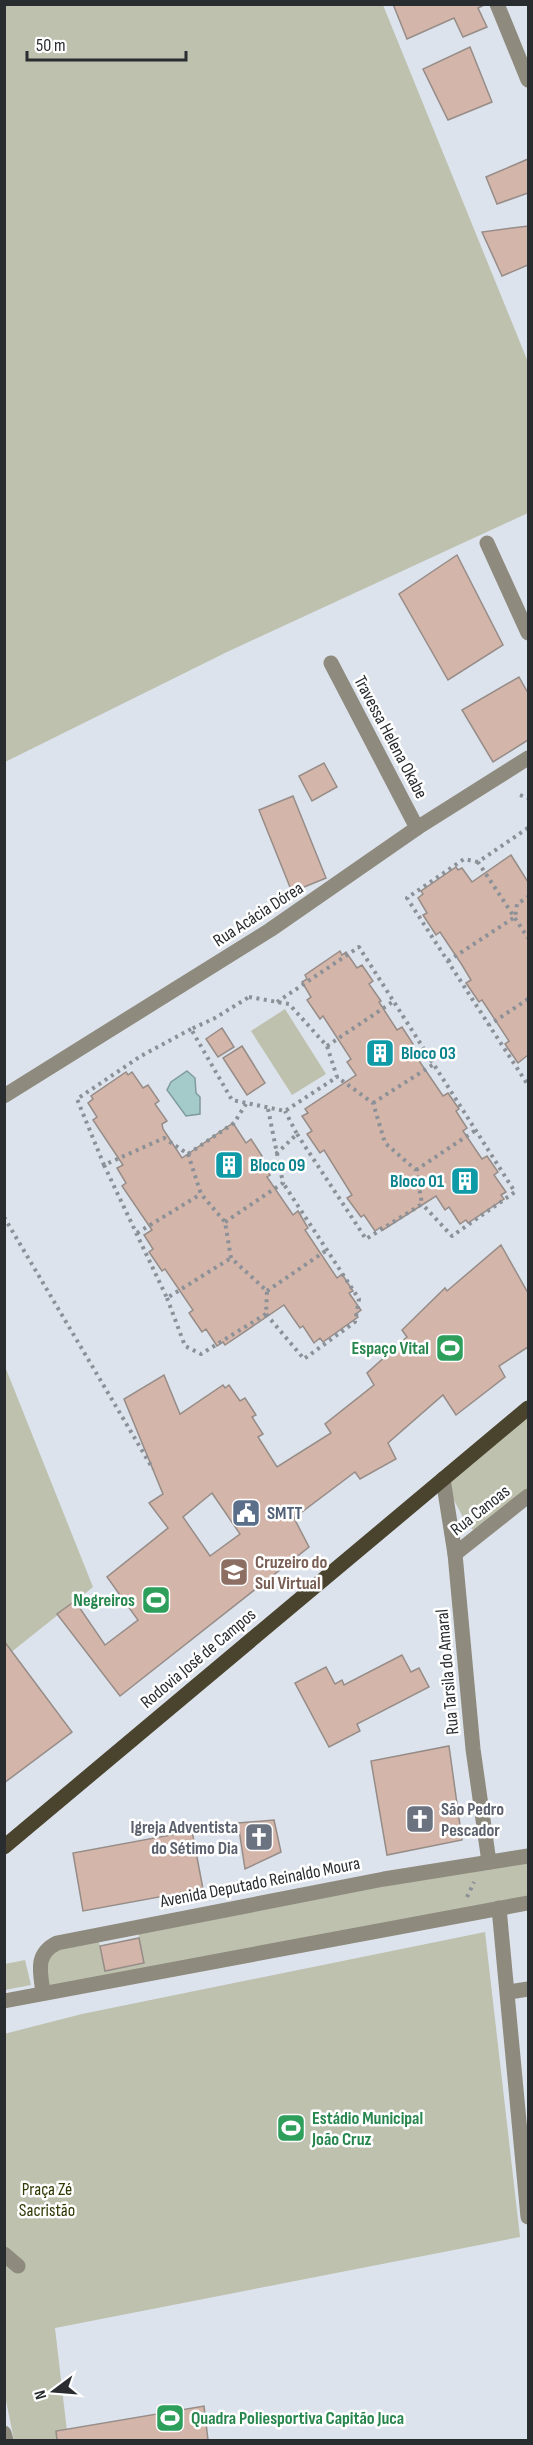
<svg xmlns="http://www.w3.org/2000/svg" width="533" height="2445" font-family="'Sofia Sans Condensed',sans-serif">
<rect width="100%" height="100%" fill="#dce3ec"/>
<g fill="#bdc1ae">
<path d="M5,4L383,5L528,362V513L227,652L5,762Z"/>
<path d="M285,1009L326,1074L292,1095L251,1031Z"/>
<path d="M4,1364L93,1587L5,1657H4Z"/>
<path d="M528,1408V1491L482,1526L473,1530L466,1523L443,1479Z"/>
<path d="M528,1856V1903L43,1992L45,1949L97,1934L100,1946L139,1938L137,1925Z"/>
<path d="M485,1932L520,2237L55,2328L68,2440H14L4,2391V2034L82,2014Z"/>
<path d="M25,1960L31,1985L5,1990V1964Z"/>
</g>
<path fill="#a4caca" stroke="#7f9b9c" stroke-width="1.5" d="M187,1071L195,1078L196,1093L200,1097V1114L186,1116L167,1090L171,1082Z"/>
<g fill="#d4b5a9" stroke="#968c88" stroke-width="1.5" fill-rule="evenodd">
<path d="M393,4H486L478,8L487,27L463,37L454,18L407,39Z"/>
<path d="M470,47L492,102L448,120L423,69Z"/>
<path d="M528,159V193L497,204L486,177Z"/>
<path d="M528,226V265L502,276L482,232Z"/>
<path d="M457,555L503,645L448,680L399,594Z"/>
<path d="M519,677L528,693V740L493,762L462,710Z"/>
<path d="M324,763L337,787L312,801L299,776Z"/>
<path d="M293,796L326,878L292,892L259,810Z"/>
<path d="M511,855L528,882V1055L518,1063L505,1044L509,1041L482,1000L479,1002L466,983L471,980L462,965L440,932L436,935L423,915L427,913L418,898L423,894L421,891L456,867L458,870L462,868L472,882Z"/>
<path d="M340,951L342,955L346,952L357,968L362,965L373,981L369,984L381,1001L379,1002L397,1030L402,1027L413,1044L409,1046L443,1096L448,1093L459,1109L456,1111L467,1128L463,1131L482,1159L487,1156L498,1172L494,1175L506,1192L501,1195L504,1199L468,1223L466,1220L460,1224L449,1207L445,1210L436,1196L383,1230L381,1227L375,1231L364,1215L361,1217L347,1198L352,1195L324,1150L320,1153L307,1134L312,1131L302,1116L308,1113L305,1109L356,1075L347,1062L351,1059L323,1016L320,1019L307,1000L311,997L302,982L307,979L305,975Z"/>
<path d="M222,1028L234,1047L218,1057L206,1039Z"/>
<path d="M242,1046L265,1083L247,1095L223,1058Z"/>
<path d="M126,1072L128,1075L132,1072L143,1088L148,1085L159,1101L155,1104L167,1121L162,1124L163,1129L182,1158L233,1123L246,1143L251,1139L262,1156L258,1158L270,1175L267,1177L293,1215L298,1211L308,1228L305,1230L337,1278L342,1274L353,1291L349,1293L361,1310L356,1314L358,1317L323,1342L320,1338L314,1343L303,1326L300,1328L284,1305L225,1345L223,1342L217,1346L206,1329L202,1332L189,1313L193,1310L165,1269L162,1271L149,1252L153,1249L144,1235L152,1230L122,1186L126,1183L117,1168L123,1165L93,1120L97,1117L88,1103L93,1099L91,1096Z"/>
<path d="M501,1245L528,1293V1347L499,1366L505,1377L456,1415L443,1395L388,1443L396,1459L360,1479L355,1472L294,1518L309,1547L120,1696L57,1614L75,1601L105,1645L138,1620L107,1577L168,1528L149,1503L163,1494L124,1399L164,1375L180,1414L223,1385L225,1388L229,1385L240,1401L245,1398L256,1415L252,1417L263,1434L258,1437L277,1467L331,1433L325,1424L374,1385L367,1373L407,1337L402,1330L445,1288L447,1291ZM212,1493L240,1534L210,1556L183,1517Z"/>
<path d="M4,1641L72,1732L4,1783Z"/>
<path d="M402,1655L411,1672L419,1668L429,1687L357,1724L360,1731L329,1747L295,1683L326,1667L335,1684L342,1680L344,1685Z"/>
<path d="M449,1746L462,1840L387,1855L371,1761Z"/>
<path d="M274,1820L281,1852L245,1869L238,1823Z"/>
<path d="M192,1831L203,1889L83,1911L73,1853Z"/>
<path d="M139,1938L144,1963L105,1971L100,1946Z"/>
<path d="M204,2406L208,2440H57L56,2431Z"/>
</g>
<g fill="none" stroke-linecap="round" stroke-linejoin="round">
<g stroke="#8c9198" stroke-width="4" stroke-dasharray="3 4.5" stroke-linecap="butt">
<path d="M520,795L528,798"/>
<path d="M528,828L478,862L528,938"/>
<path d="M478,862L464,859L407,898L489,1025"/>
<path d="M448,961L515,917L517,904L528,897"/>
<path d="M249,997L289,1004L327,1046L337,1077L285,1111L232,1100L191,1029L215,1018Z"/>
<path d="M528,999L489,1025L528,1085"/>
<path d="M277,1002L359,947L515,1192L452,1236L422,1204"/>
<path d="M191,1029L141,1056L77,1099L104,1165L164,1138L188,1154L234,1123L246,1104"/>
<path d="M327,1046L394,1001"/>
<path d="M373,1103L434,1064"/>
<path d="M297,1134L366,1239L422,1204L416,1170L385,1143L373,1103L337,1077"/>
<path d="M188,1154L201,1194L225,1222L231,1258L267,1291L266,1314L304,1359L355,1322L359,1299L283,1183"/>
<path d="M276,1154L297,1134L285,1111"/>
<path d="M104,1165L167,1298L231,1258"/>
<path d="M416,1170L476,1130"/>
<path d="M4,1217L153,1469"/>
<path d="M225,1222L283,1183L268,1109"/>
<path d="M137,1233L201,1194"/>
<path d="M267,1291L327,1250"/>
<path d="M167,1298L185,1346L201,1354L266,1314"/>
<path d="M467,1897L474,1882"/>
</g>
<g stroke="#8e8a7e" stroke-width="15">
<path d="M497,4L528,80"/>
<path d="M487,543L528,633"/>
<path d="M331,663L417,828"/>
<path d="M4,1096L270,930L417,828L528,758"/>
<path d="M443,1479L455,1554L473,1749L489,1862"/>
<path d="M455,1554L528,1496"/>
<path d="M499,1908L528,2217"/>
<path d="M43,1992C40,1971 35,1954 57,1943L384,1879L528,1856"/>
<path d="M509,1992L528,1989"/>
<path d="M4,2001L528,1903"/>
<path d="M4,2254L18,2266"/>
<path d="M4,2433L6,2440"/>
</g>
<path stroke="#4a432e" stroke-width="15" d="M4,1847L528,1408"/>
</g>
<defs>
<g id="building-square" transform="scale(1.5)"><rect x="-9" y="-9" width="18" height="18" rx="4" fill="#0f9aa8" stroke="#fff"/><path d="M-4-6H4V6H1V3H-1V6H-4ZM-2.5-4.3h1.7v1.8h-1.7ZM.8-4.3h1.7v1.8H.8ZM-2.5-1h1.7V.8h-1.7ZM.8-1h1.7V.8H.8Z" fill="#fff"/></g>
<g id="stadium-square" transform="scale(1.5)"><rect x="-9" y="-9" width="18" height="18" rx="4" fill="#2e9e5b" stroke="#fff"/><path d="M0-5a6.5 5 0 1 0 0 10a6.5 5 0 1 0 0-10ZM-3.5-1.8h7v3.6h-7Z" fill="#fff"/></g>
<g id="civic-square" transform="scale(1.5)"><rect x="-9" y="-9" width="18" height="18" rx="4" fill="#5c6f8a" stroke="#fff"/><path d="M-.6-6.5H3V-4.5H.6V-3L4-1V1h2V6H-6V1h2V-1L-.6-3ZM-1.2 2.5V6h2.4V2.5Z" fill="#fff"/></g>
<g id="university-square" transform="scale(1.5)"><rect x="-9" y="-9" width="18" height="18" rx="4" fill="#8d6e63" stroke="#fff"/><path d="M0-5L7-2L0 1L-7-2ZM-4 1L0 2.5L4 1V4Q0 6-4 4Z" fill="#fff"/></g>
<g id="church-square" transform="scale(1.5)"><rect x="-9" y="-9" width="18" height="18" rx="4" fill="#6b7280" stroke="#fff"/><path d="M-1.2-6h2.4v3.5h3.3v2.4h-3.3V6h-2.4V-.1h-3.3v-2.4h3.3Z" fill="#fff"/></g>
</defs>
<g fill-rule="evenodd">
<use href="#building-square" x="380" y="1053"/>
<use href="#building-square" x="229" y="1165"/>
<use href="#building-square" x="465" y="1181"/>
<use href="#stadium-square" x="450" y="1348"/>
<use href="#civic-square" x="246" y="1513"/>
<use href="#university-square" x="234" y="1572"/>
<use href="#stadium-square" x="156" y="1600"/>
<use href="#church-square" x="420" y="1819"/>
<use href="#church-square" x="259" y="1837"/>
<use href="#stadium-square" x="291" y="2128"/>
<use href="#stadium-square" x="170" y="2418"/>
</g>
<g text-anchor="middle" stroke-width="5" stroke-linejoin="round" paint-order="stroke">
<g font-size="18" fill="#2a2d30" stroke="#fff">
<text transform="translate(391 737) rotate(62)" y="6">Travessa Helena Okabe</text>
<text transform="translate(258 914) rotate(-33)" y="6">Rua Acácia Dórea</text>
<text transform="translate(480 1510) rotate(-38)" y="6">Rua Canoas</text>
<text transform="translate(198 1658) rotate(-40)" y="6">Rodovia José de Campos</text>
<text transform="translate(447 1672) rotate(-95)" y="6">Rua Tarsila do Amaral</text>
<text transform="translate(260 1882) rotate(-11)" y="6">Avenida Deputado Reinaldo Moura</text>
</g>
<g font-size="18" font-weight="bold" fill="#0d838f" stroke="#fff" text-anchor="start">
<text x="401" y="1059">Bloco 03</text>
<text x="250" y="1171">Bloco 09</text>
<text x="444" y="1187" text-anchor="end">Bloco 01</text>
</g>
<g font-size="18" font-weight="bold" fill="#27864d" stroke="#fff" text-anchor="end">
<text x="429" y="1354">Espaço Vital</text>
<text x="135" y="1606">Negreiros</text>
<text x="312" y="2124" text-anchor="start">Estádio Municipal<tspan x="312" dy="21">João Cruz</tspan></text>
<text x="191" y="2424" text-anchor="start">Quadra Poliesportiva Capitão Juca</text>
</g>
<g font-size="18" font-weight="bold" fill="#4e5e75" stroke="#fff" text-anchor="start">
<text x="267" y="1519">SMTT</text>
</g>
<g font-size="18" font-weight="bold" fill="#785e54" stroke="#fff" text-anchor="start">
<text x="255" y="1568">Cruzeiro do<tspan x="255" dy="21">Sul Virtual</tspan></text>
</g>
<g font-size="18" font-weight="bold" fill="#5b616d" stroke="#fff" text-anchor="start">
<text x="441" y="1815">São Pedro<tspan x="441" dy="21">Pescador</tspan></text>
<text x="238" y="1833" text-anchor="end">Igreja Adventista<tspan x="238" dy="21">do Sétimo Dia</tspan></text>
</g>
<g font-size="18" fill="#323905" stroke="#fff">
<text x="47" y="2195">Praça Zé<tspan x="47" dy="21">Sacristão</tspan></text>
</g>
</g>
<rect width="533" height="2445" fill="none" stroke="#2a2d30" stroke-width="12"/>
<g transform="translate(54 2391) rotate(254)" stroke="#ffffff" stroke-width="4.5" paint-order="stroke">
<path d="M0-4.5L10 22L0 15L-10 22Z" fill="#2a2d30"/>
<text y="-9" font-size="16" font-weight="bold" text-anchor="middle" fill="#2a2d30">N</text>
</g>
<path d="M27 51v9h159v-9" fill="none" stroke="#2a2d30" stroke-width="3"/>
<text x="36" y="51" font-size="18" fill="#2a2d30" stroke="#ffffff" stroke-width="4.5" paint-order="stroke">50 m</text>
</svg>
